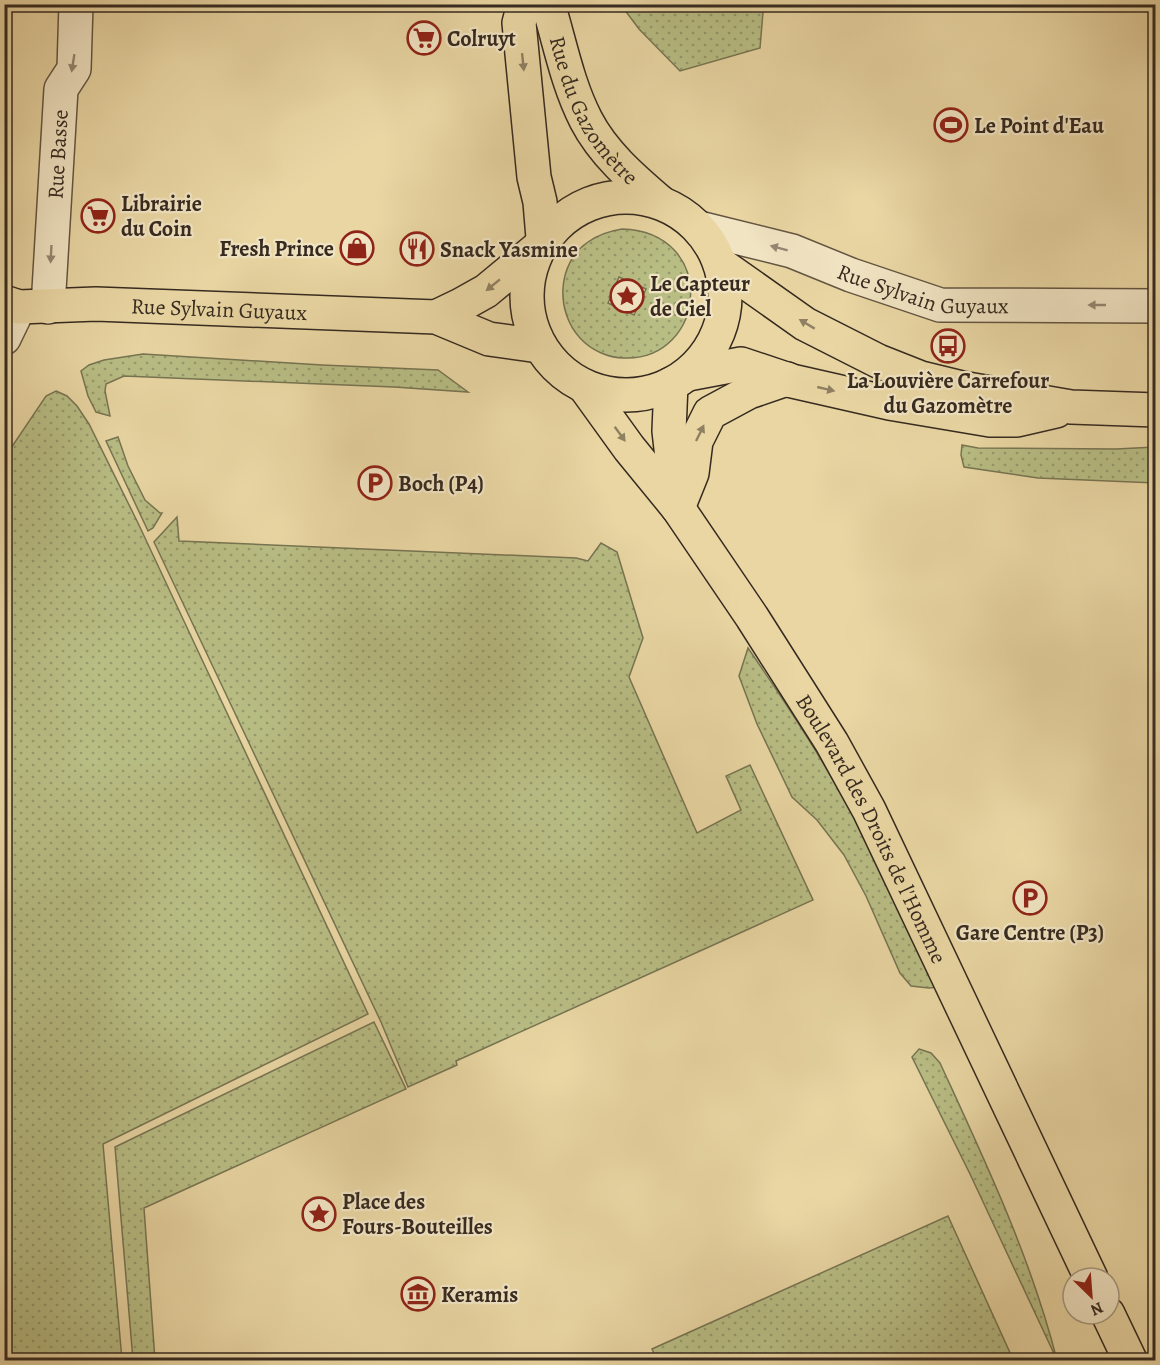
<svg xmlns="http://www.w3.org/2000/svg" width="1160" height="1365" font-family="Alegreya,serif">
<defs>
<pattern id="grass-dots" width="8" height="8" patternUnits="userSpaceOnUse" patternTransform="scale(1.5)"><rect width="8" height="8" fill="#b8bd84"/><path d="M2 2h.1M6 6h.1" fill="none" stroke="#969a6c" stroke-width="1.8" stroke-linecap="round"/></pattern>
</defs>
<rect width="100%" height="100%" fill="#e9d6a3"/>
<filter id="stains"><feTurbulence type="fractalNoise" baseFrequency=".00333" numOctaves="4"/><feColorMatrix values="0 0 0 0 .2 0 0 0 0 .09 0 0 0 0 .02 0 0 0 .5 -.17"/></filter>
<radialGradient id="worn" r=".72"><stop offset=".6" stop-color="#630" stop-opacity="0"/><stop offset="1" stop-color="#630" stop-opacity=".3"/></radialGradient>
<g fill="url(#grass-dots)" stroke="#777452" stroke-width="1.5" fill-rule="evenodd">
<path d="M621,5H767L763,12L760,48L680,71L639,29Z"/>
<path d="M622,229C719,232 707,361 624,358C608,358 591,350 580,338C555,311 557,263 588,242C599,234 610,231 622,229ZM619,277L646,289L634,315L608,303Z"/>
<path d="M143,354L322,365L438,370L468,392L394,387L124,376L106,384L105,391L110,416L96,412L88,396L81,371L89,365L104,360Z"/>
<path d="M56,391L67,396L77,406L89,424L138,523L368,1014L103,1144L122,1360H5V457L46,396Z"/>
<path d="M118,437L128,466L145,500L160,513H162L153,528L148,531L106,441Z"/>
<path d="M962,445L978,448L1116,449L1155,447V483L1038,478L964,467L961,455Z"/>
<path d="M177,517L179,541L576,558L588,561L601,543L617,552L643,638L629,677L697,833L741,810L726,776L750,765L813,900L456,1061L457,1065L408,1087L381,1022L154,542Z"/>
<path d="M748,648C779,693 810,739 837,787C875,851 906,920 939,987L929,988L911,986L900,973L866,896L844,855L817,820L792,797L757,724L739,676Z"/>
<path d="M374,1022L406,1089L144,1208L155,1360H133L115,1147Z"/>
<path d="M919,1049L931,1053L940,1063C985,1161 1030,1255 1057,1360L970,1174L912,1057Z"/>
<path d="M948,1216L1011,1355L1008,1360H657L652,1349Z"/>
</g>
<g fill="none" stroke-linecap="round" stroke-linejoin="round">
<g stroke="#635541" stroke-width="36">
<g id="minor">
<path id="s1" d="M699,228L792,251L851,275L940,305L1156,306"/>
<path id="s2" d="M48,307L61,89L74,69L76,4"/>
<path d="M4,338L19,307"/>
</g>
</g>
<g stroke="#362a20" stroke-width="36">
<g id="major">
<path d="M524,4L519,23L534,177L540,202L543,238"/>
<path id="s3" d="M548,4C560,43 567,83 586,120C603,153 632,178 660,202"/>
<circle cx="626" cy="296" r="99"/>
<path d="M720,264L805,324L878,361L921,378L962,388L1071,407L1156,410"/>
<path id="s4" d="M4,302L19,307L96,304L436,317L489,339L539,346"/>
<path d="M436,317L461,305L486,291L538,248"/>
<path d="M688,374L741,364L792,381L889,403L990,420H1017L1056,411"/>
<path d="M671,384L669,431L676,492"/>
<path id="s5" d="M585,387L629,448L678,508L752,617L832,743L869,810L1091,1278"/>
<path d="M678,508L692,473L696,441L710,413L749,392L787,379"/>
<path d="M1108,1314L1130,1360"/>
</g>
</g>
<use href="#minor" stroke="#f1e4c3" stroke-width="33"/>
<use href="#major" stroke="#e9d6a3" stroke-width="33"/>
</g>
<defs><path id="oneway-solid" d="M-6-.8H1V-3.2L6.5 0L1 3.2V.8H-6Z" transform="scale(1.5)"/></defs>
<g fill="#908062">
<use href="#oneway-solid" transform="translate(523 62) rotate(84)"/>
<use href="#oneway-solid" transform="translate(493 285) rotate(141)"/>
<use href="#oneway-solid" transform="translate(807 324) rotate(-149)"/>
<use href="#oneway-solid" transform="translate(826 389) rotate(13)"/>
<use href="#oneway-solid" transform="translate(700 433) rotate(-64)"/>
<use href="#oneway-solid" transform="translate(620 434) rotate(54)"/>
</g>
<g fill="#948772">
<use href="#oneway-solid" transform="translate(73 63) rotate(99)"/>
<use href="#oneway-solid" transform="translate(779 248) rotate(-165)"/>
<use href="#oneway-solid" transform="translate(51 254) rotate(93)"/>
<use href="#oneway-solid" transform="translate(1097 305) rotate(-180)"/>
</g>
<defs>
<g id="supermarket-ring" transform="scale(1.725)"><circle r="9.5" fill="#f1e4c3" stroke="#8f2418" stroke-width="1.5"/><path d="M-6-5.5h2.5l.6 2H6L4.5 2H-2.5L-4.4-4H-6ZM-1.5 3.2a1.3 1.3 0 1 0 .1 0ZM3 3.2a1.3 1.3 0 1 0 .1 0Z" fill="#8f2418"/></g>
<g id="stadium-ring" transform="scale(1.725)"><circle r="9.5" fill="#f1e4c3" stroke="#8f2418" stroke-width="1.5"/><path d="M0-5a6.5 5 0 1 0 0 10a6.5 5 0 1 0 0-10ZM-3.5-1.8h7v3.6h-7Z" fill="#8f2418"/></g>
<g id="shop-ring" transform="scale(1.725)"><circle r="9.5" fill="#f1e4c3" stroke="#8f2418" stroke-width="1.5"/><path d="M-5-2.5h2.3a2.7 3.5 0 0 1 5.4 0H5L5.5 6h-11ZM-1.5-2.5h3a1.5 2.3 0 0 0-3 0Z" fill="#8f2418"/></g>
<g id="restaurant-ring" transform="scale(1.725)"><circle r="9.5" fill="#f1e4c3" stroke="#8f2418" stroke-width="1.5"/><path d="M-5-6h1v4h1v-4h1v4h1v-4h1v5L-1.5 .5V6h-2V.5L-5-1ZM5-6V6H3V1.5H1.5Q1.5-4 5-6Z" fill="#8f2418"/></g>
<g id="sight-ring" transform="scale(1.725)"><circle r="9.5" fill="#f1e4c3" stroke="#8f2418" stroke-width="1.5"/><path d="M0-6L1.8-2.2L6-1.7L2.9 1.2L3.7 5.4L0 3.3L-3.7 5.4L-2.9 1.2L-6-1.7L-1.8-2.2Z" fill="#8f2418"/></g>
<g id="bus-ring" transform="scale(1.725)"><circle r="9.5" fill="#f1e4c3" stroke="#8f2418" stroke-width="1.5"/><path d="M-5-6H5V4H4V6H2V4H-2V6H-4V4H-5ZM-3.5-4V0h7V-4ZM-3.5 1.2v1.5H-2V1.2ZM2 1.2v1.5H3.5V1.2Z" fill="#8f2418"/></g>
<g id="parking-ring" transform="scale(1.725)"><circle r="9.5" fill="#f1e4c3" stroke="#8f2418" stroke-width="1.5"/><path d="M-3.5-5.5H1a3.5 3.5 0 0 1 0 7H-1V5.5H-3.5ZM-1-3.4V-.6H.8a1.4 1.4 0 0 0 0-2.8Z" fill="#8f2418"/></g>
<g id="museum-ring" transform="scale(1.725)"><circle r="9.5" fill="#f1e4c3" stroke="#8f2418" stroke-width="1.5"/><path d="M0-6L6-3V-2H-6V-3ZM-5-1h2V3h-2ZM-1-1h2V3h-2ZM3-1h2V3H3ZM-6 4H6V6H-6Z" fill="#8f2418"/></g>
</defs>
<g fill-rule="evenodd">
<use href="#supermarket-ring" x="424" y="38"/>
<use href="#stadium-ring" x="951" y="125"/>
<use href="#supermarket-ring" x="98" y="216"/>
<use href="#shop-ring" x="357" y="248"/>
<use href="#restaurant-ring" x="417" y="249"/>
<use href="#sight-ring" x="627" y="296"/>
<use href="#bus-ring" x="948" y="346"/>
<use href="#parking-ring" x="375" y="483"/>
<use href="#parking-ring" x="1030" y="898"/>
<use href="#sight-ring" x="319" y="1214"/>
<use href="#museum-ring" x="418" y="1294"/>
</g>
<g text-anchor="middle" stroke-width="4.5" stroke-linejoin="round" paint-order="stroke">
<g font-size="22" font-weight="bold" fill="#362a20" stroke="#f1e4c3" text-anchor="start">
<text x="447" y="46">Colruyt</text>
<text x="974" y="133">Le Point d'Eau</text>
<text x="121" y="211">Librairie<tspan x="121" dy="25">du Coin</tspan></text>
<text x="334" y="256" text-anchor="end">Fresh Prince</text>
<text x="440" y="257">Snack Yasmine</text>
<text x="650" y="291">Le Capteur<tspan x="650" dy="25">de Ciel</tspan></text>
<text x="948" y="388" text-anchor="middle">La Louvière Carrefour<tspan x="948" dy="25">du Gazomètre</tspan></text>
<text x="398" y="491">Boch (P4)</text>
<text x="1030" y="940" text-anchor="middle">Gare Centre (P3)</text>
<text x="342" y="1209">Place des<tspan x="342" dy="25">Fours-Bouteilles</tspan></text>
<text x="441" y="1302">Keramis</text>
</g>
<g font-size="22" fill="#362a20" stroke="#f1e4c3">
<text dy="8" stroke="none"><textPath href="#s3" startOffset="117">Rue du Gazomètre</textPath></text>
<text dy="8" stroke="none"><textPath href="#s2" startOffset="153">Rue Basse</textPath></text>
<text dy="8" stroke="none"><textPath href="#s1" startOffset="234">Rue Sylvain Guyaux</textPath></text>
<text dy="8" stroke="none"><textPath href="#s4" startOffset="216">Rue Sylvain Guyaux</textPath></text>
<text dy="8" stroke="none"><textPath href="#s5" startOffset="528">Boulevard des Droits de l'Homme</textPath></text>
</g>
</g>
<rect width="1160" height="1365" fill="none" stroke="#e9d6a3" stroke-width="24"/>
<rect x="6" y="6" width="1148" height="1353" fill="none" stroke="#362a20" stroke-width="3"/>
<rect x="12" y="12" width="1136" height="1341" fill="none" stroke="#362a20" stroke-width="1.5"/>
<g transform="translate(1091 1296) rotate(155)"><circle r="28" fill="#f1e4c3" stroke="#a69a82" stroke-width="1.5"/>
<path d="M0-4.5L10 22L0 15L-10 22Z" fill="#8f2418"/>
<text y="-9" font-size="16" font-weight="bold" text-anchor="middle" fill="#362a20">N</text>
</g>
<rect width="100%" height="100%" filter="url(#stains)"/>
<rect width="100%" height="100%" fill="url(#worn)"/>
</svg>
